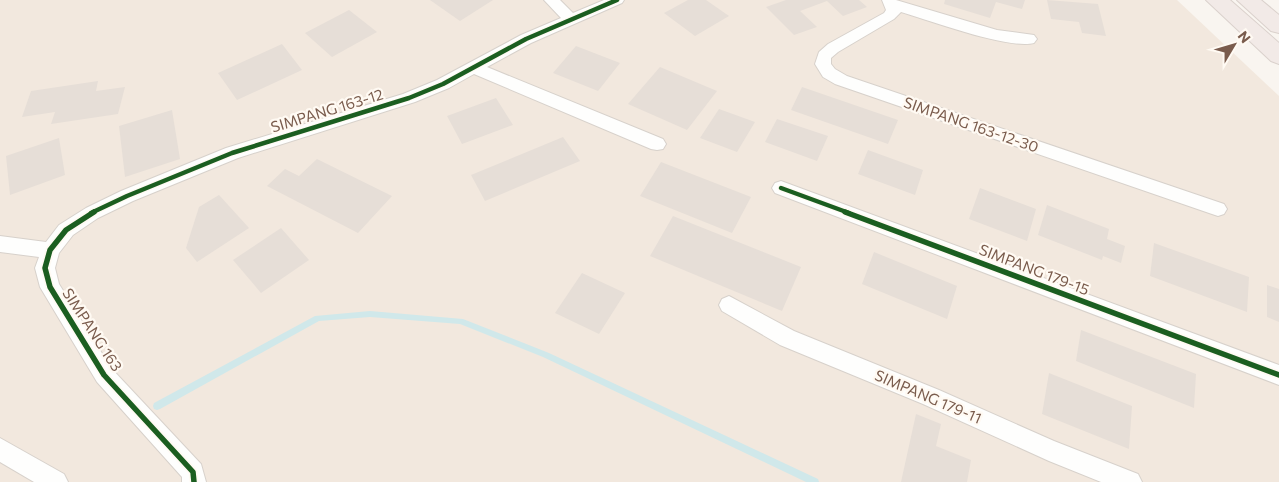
<svg xmlns="http://www.w3.org/2000/svg" width="1279" height="482" font-family="Commissioner,sans-serif">
<rect width="100%" height="100%" fill="#f9f5f0"/>
<path fill="#f2e8de" d="M0,0H1177L1279,96V482H0Z"/>
<g fill="none" stroke-linecap="round" stroke-linejoin="round">
<path fill="#d0e8ea" fill-rule="evenodd" d="M370,311L463,319L549,353L818,479L819,482H806L543,357L460,324L370,317L319,321L160,409L157,410L154,409L153,406L154,403L315,316Z"/>
</g>
<g fill="#e6ded7">
<path d="M430,0H493L460,21Z"/>
<path d="M688,0H706L729,16L695,36L664,13Z"/>
<path d="M786,0H859L867,7L843,16L827,1L800,11L817,27L794,35L766,7Z"/>
<path d="M945,0H1025L1022,9L996,2L990,18L944,4Z"/>
<path d="M1047,0L1098,4L1106,36L1082,33L1079,22L1051,19Z"/>
<path d="M349,10L377,32L332,57L305,33Z"/>
<path d="M282,44L302,70L237,100L218,73Z"/>
<path d="M576,46L620,63L598,91L553,73Z"/>
<path d="M660,67L717,91L687,130L628,104Z"/>
<path d="M98,81L96,91L125,87L118,114L51,124L55,112L22,117L31,91Z"/>
<path d="M802,87L898,120L888,144L791,110Z"/>
<path d="M496,98L513,125L462,144L447,116Z"/>
<path d="M719,109L755,122L737,152L700,138Z"/>
<path d="M172,110L180,159L125,177L119,126Z"/>
<path d="M777,119L828,136L817,161L765,142Z"/>
<path d="M563,137L580,161L485,201L471,175Z"/>
<path d="M59,138L65,175L10,195L6,156Z"/>
<path d="M868,150L923,170L915,195L858,174Z"/>
<path d="M317,159L392,196L358,233L267,186L285,169L299,176Z"/>
<path d="M661,162L751,197L732,233L640,196Z"/>
<path d="M980,188L1036,209L1027,241L969,219Z"/>
<path d="M219,195L249,228L197,262L186,248L199,207Z"/>
<path d="M1047,205L1109,229L1107,239L1125,246L1121,263L1103,256L1102,260L1038,235Z"/>
<path d="M673,216L801,267L782,311L650,256Z"/>
<path d="M281,228L309,260L261,293L233,260Z"/>
<path d="M1154,243L1249,277L1247,312L1150,276Z"/>
<path d="M874,252L957,286L947,319L862,284Z"/>
<path d="M582,273L625,293L599,334L555,313Z"/>
<path d="M1267,285L1279,289V322L1267,317Z"/>
<path d="M1081,330L1196,374L1194,408L1076,361Z"/>
<path d="M1049,373L1132,406L1129,449L1042,414Z"/>
<path d="M916,414L941,424L936,446L971,460L967,482H901Z"/>
</g>
<g fill="none" stroke-linecap="round" stroke-linejoin="round">
<g stroke="#d7d1cb" stroke-width="2">
<g id="street">
<path d="M544,0H560L573,13L604,0H624L622,3L531,43L487,67L663,139L666,144L663,149L657,150L651,149L474,74L449,88L415,102L238,158L133,201L98,218L73,235L59,253L55,268L59,284L111,368L201,464L206,482H182V477L97,382L40,287L35,268L39,257L0,252V236L46,242L59,225L86,208L121,191L226,148L403,94L437,80L521,35L561,18Z"/>
<path d="M882,0H896L997,30L1034,35L1037,39L1034,43C1009,50 929,20 901,12L894,19L838,52L831,58V64L835,69L847,76L1224,204L1227,209L1224,214L1218,216L1212,214L835,84L823,77L815,64L819,52L828,44L884,13L886,10Z"/>
<path d="M781,181L1279,365V385L775,193L772,188L775,183Z"/>
<path d="M729,296L794,331L939,390L1054,441L1138,474L1142,482H1101L1049,461L923,404L780,345L722,311L719,305L722,299Z"/>
<path d="M0,438L64,474L68,482H34L0,462Z"/>
</g>
</g>
<g stroke="#dad1cc" stroke-width="2">
<g id="highway">
<path d="M1206,0H1230L1279,43V64L1271,61Z"/>
<path d="M1237,0H1261L1279,15V33L1271,31Z"/>
</g>
</g>
<use href="#street" fill="#fefefd" fill-rule="evenodd"/>
<use href="#highway" fill="#f2eae7" fill-rule="evenodd"/>
<g stroke="#fffaf3" stroke-width="7">
<g id="cycleway-far1">
<path d="M781,188L849,213"/>
<path d="M91,213L127,196L232,153L409,98L443,84L526,39L617,0"/>
</g>
</g>
<g stroke="#fffaf3" stroke-width="9">
<g id="cycleway">
<path d="M94,212L66,230L50,250L45,268L50,287L104,375L193,472L194,482"/>
<path d="M845,212L1279,375"/>
</g>
</g>
<use href="#cycleway-far1" stroke="#1b5e20" stroke-width="4.5"/>
<use href="#cycleway" stroke="#1b5e20" stroke-width="5.5"/>
</g>
<g text-anchor="middle" stroke-width="4.5" stroke-linejoin="round" paint-order="stroke">
<g font-size="15" fill="#7a5c4d" stroke="#fffaf3">
<text transform="translate(327 111) rotate(-17)" y="5">SIMPANG 163-12</text>
<text transform="translate(971 125) rotate(19)" y="5">SIMPANG 163-12-30</text>
<text transform="translate(1034 270) rotate(21)" y="5">SIMPANG 179-15</text>
<text transform="translate(92 330) rotate(57)" y="5">SIMPANG 163</text>
<text transform="translate(928 397) rotate(23)" y="5">SIMPANG 179-11</text>
</g>
</g>
<g transform="translate(1234 45) rotate(52)" stroke="#fffaf3" stroke-width="4" paint-order="stroke">
<path d="M0-4L9 19L0 12L-9 19Z" fill="#7a5c4d"/>
<text y="-8" font-size="14" font-weight="bold" text-anchor="middle" fill="#7a5c4d">N</text>
</g>
</svg>
